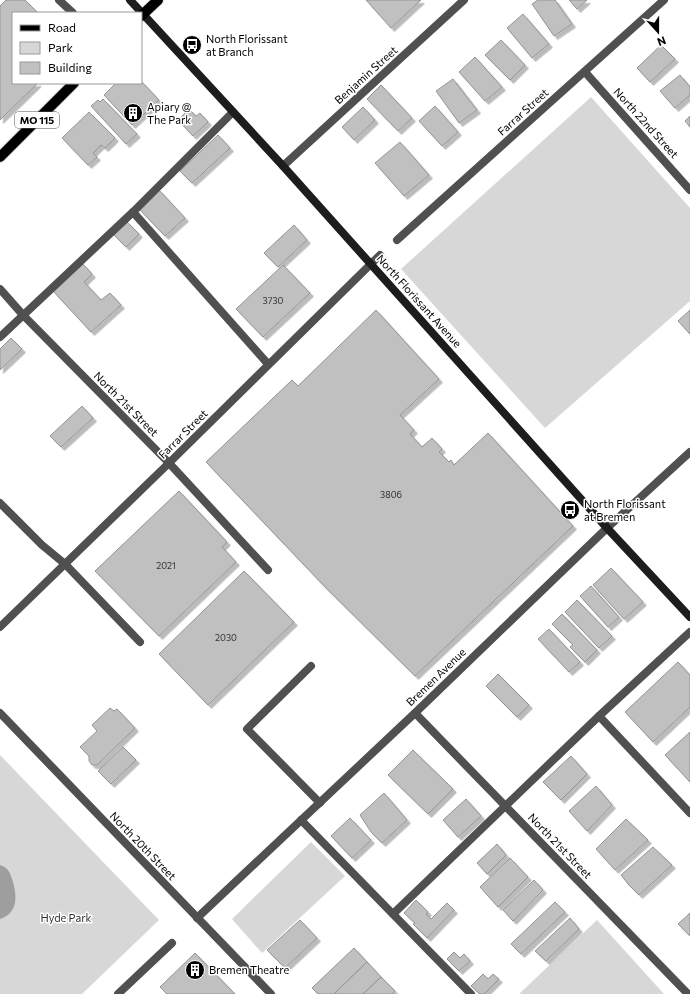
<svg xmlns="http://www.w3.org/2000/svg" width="690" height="994" font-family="Commissioner,sans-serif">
<defs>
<filter id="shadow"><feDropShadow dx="3.5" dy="3.5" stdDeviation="0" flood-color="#0004"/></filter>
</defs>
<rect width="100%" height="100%" fill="#fff"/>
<g fill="#d7d7d7">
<path d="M591,97L690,208V301L545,428L401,269Z"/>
<path d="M0,755L159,920L82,994H0Z"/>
<path d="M311,842L345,876L262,953L232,919Z"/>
<path d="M597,920L664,994H519Z"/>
</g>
<path fill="#9e9e9e" d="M0,865C9,868 10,873 13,882C17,897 18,913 0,919Z"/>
<g fill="#c0c0c0" stroke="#949494" filter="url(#shadow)">
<path d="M6,0H25L38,13H13V83H38L0,120V6Z"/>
<path d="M366,0H421L391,28Z"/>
<path d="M538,0H555L572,24L554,36L532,4Z"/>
<path d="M569,0H587L577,9Z"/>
<path d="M523,14L549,44L532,58L507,28Z"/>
<path d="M501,40L525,65L510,80L485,55Z"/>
<path d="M661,45L675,59L650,82L637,68Z"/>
<path d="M475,57L502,87L485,101L459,72Z"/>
<path d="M680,75L690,87V95L675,108L660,91Z"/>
<path d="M453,79L477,110L459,123L436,91Z"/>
<path d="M141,81L159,100L132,125L104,95L116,83H141Z"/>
<path d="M381,85L412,118L398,131L367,99Z"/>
<path d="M103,99L137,134L126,144L91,106L98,100L100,102Z"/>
<path d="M435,106L458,132L442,146L419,121Z"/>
<path d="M363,107L375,120L354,140L342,127Z"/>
<path d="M189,109L196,116L200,113L208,122L193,136L178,120Z"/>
<path d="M89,112L115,138L105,148L101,145L93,153L97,157L88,165L62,138Z"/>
<path d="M690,116V127L685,121Z"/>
<path d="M218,135L230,148L192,183L180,171Z"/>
<path d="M400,142L429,175L404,196L375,163Z"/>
<path d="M159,190L185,218L165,236L139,209Z"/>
<path d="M125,220L139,234L126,247L112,233Z"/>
<path d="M294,225L307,240L278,267L264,253Z"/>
<path d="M83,264L92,274L84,282L101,300L110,293L121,305L91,332L53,291Z"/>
<path d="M283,265L310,293L263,337L236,309Z"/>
<path d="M376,310L439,379L400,415L414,430L410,434L422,447L432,438L442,449L439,452L449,462L451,460L454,465L488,433L573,526L415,676L325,587L206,462L292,380L298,386Z"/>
<path d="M690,310V334L678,321Z"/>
<path d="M11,338L22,349L0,370V349Z"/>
<path d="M82,406L93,418L61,447L50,436Z"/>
<path d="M179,491L227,542L222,547L236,562L159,636L95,571Z"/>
<path d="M611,568L643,602L624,619L593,585Z"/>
<path d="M244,571L294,622L208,705L159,654Z"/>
<path d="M591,586L619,617L608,627L580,596Z"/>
<path d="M577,600L612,636L599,648L565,612Z"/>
<path d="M562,614L597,650L585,662L570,647L573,645L552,624Z"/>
<path d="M549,629L580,662L569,672L538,639Z"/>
<path d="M678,662L690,675V707L653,742L625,712Z"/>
<path d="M498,674L529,705L517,717L486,686Z"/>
<path d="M110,708L114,711L117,709L135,728L97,765H92L89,761V756L80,747L97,731L92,725Z"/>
<path d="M690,732V782L665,755Z"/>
<path d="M123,747L136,760L111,784L98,771Z"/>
<path d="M413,750L453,789L428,814L388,775Z"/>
<path d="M571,756L587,774L561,800L543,782Z"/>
<path d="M596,786L612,805L587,831L569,811Z"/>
<path d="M384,793L407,820L382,843L371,832L360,815Z"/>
<path d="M466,799L481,816L458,837L443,820Z"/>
<path d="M350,818L371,840L352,858L331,836Z"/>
<path d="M626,819L648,840L615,870L596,849Z"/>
<path d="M497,844L506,855L487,874L477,863Z"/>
<path d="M653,847L672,865L639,895L628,884L621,875Z"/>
<path d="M510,858L528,877L498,907L480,887Z"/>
<path d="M534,880L543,890L513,921L503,910Z"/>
<path d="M416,900L428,912L426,914L431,919L447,903L454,910L427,938L413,924L415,923L404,913Z"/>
<path d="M555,902L565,912L521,954L511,944Z"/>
<path d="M690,913V936L678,924Z"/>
<path d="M570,918L579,929L546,961L535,951Z"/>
<path d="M300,920L317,938L285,968L267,950Z"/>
<path d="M354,948L367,962L334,994H318L312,988Z"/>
<path d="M454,952L460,958L464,954L470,961L459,971L447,959Z"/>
<path d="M195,953L235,994H167L160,987Z"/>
<path d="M367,962L381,977L363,994H334Z"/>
<path d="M483,974L488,979L493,974L499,979L484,994H480L471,986Z"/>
<path d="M381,977L395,991L392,994H363Z"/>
</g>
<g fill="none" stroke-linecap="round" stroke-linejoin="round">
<g stroke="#dbdbdb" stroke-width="12">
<g id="primary">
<path d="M141,16L158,0"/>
<path d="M0,157L74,83"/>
</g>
</g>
<g stroke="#505050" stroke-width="8">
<path d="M59,0L73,13"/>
<path d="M133,212L233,112"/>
<path d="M0,337L133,212L268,364"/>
<path d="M0,503L42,545L65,564L140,642"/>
<path d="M311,666L247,729L320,803"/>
<path d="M599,716L690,813"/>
<path d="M301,820L471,994"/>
<path d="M393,914L599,716L690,632"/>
</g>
<g stroke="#505050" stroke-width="8">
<path d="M585,72L690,190"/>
<path d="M283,166L464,0"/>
<path d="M397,240L664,0"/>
<path d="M0,289L23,315L169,463L268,570"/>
<path d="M0,627L169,463L380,255"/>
<path d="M0,713L271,994"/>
<path d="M415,713L688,994"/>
<path d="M197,918L415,713L607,528L690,452"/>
<path d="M118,994L172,943"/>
</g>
<path stroke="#1d1d1d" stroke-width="8" d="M130,0L283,166L607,528L690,617"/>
<use href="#primary" stroke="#000" stroke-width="10"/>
</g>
<defs>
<g id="bus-disc" transform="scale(1)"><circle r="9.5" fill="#000" stroke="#fff"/><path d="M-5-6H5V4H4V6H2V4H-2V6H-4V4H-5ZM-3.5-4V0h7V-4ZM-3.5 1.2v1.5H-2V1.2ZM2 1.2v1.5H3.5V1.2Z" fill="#fff"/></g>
<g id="building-disc" transform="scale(1)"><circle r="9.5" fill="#000" stroke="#fff"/><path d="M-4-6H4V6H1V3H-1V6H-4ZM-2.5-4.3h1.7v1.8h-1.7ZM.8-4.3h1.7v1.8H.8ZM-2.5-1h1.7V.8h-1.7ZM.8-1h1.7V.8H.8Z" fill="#fff"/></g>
</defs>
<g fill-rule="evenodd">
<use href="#bus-disc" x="192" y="45"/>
<use href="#building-disc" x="133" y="113"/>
<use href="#bus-disc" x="570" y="510"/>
<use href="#building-disc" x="195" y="970"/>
</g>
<g text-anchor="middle" stroke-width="3" stroke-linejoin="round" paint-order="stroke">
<g font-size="9" fill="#303030">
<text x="273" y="304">3730</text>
<text x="391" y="498">3806</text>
<text x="166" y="569">2021</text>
<text x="226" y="641">2030</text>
</g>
<rect fill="#fff" stroke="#4c4c4c" stroke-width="1" x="15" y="112" width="44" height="16" rx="3"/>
<g font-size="10" font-weight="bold" fill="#000">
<text x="37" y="124">MO 115</text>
</g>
<g font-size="11" fill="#000" stroke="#fff" text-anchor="start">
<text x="206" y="43">North Florissant<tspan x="206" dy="13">at Branch</tspan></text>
<text x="147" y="111">Apiary @<tspan x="147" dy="13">The Park</tspan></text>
<text x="584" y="508">North Florissant<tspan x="584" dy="13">at Bremen</tspan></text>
<text x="209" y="974">Bremen Theatre</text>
</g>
<g font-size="11" fill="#000" stroke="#fff">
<text transform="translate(366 75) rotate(-42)" y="4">Benjamin Street</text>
<text transform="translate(523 112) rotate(-42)" y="4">Farrar Street</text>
<text transform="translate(646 123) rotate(48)" y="4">North 22nd Street</text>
<text transform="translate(419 301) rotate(48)" y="4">North Florissant Avenue</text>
<text transform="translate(126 404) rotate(45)" y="4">North 21st Street</text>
<text transform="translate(183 434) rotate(-45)" y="4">Farrar Street</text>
<text transform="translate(436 677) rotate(-44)" y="4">Bremen Avenue</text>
<text transform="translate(143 846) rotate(46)" y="4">North 20th Street</text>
<text transform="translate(560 846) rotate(46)" y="4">North 21st Street</text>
</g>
<g font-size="11" fill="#2e2e2e" stroke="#fff">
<text x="66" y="922">Hyde Park</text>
</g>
</g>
<rect x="12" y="12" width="130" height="72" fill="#ffffff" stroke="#999999"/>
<rect x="20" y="25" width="20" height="6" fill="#000000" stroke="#999999"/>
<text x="48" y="32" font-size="12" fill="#000000">Road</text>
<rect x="20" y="42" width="20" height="12" fill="#d7d7d7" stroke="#999999"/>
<text x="48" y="52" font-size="12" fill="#000000">Park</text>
<rect x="20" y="62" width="20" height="12" fill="#c0c0c0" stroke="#999999"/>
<text x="48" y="72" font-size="12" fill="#000000">Building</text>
<g transform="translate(658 32) rotate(159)" stroke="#ffffff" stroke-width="3" paint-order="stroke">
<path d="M0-3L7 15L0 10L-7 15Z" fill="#000000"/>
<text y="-6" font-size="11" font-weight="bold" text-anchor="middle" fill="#000000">N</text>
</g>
</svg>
